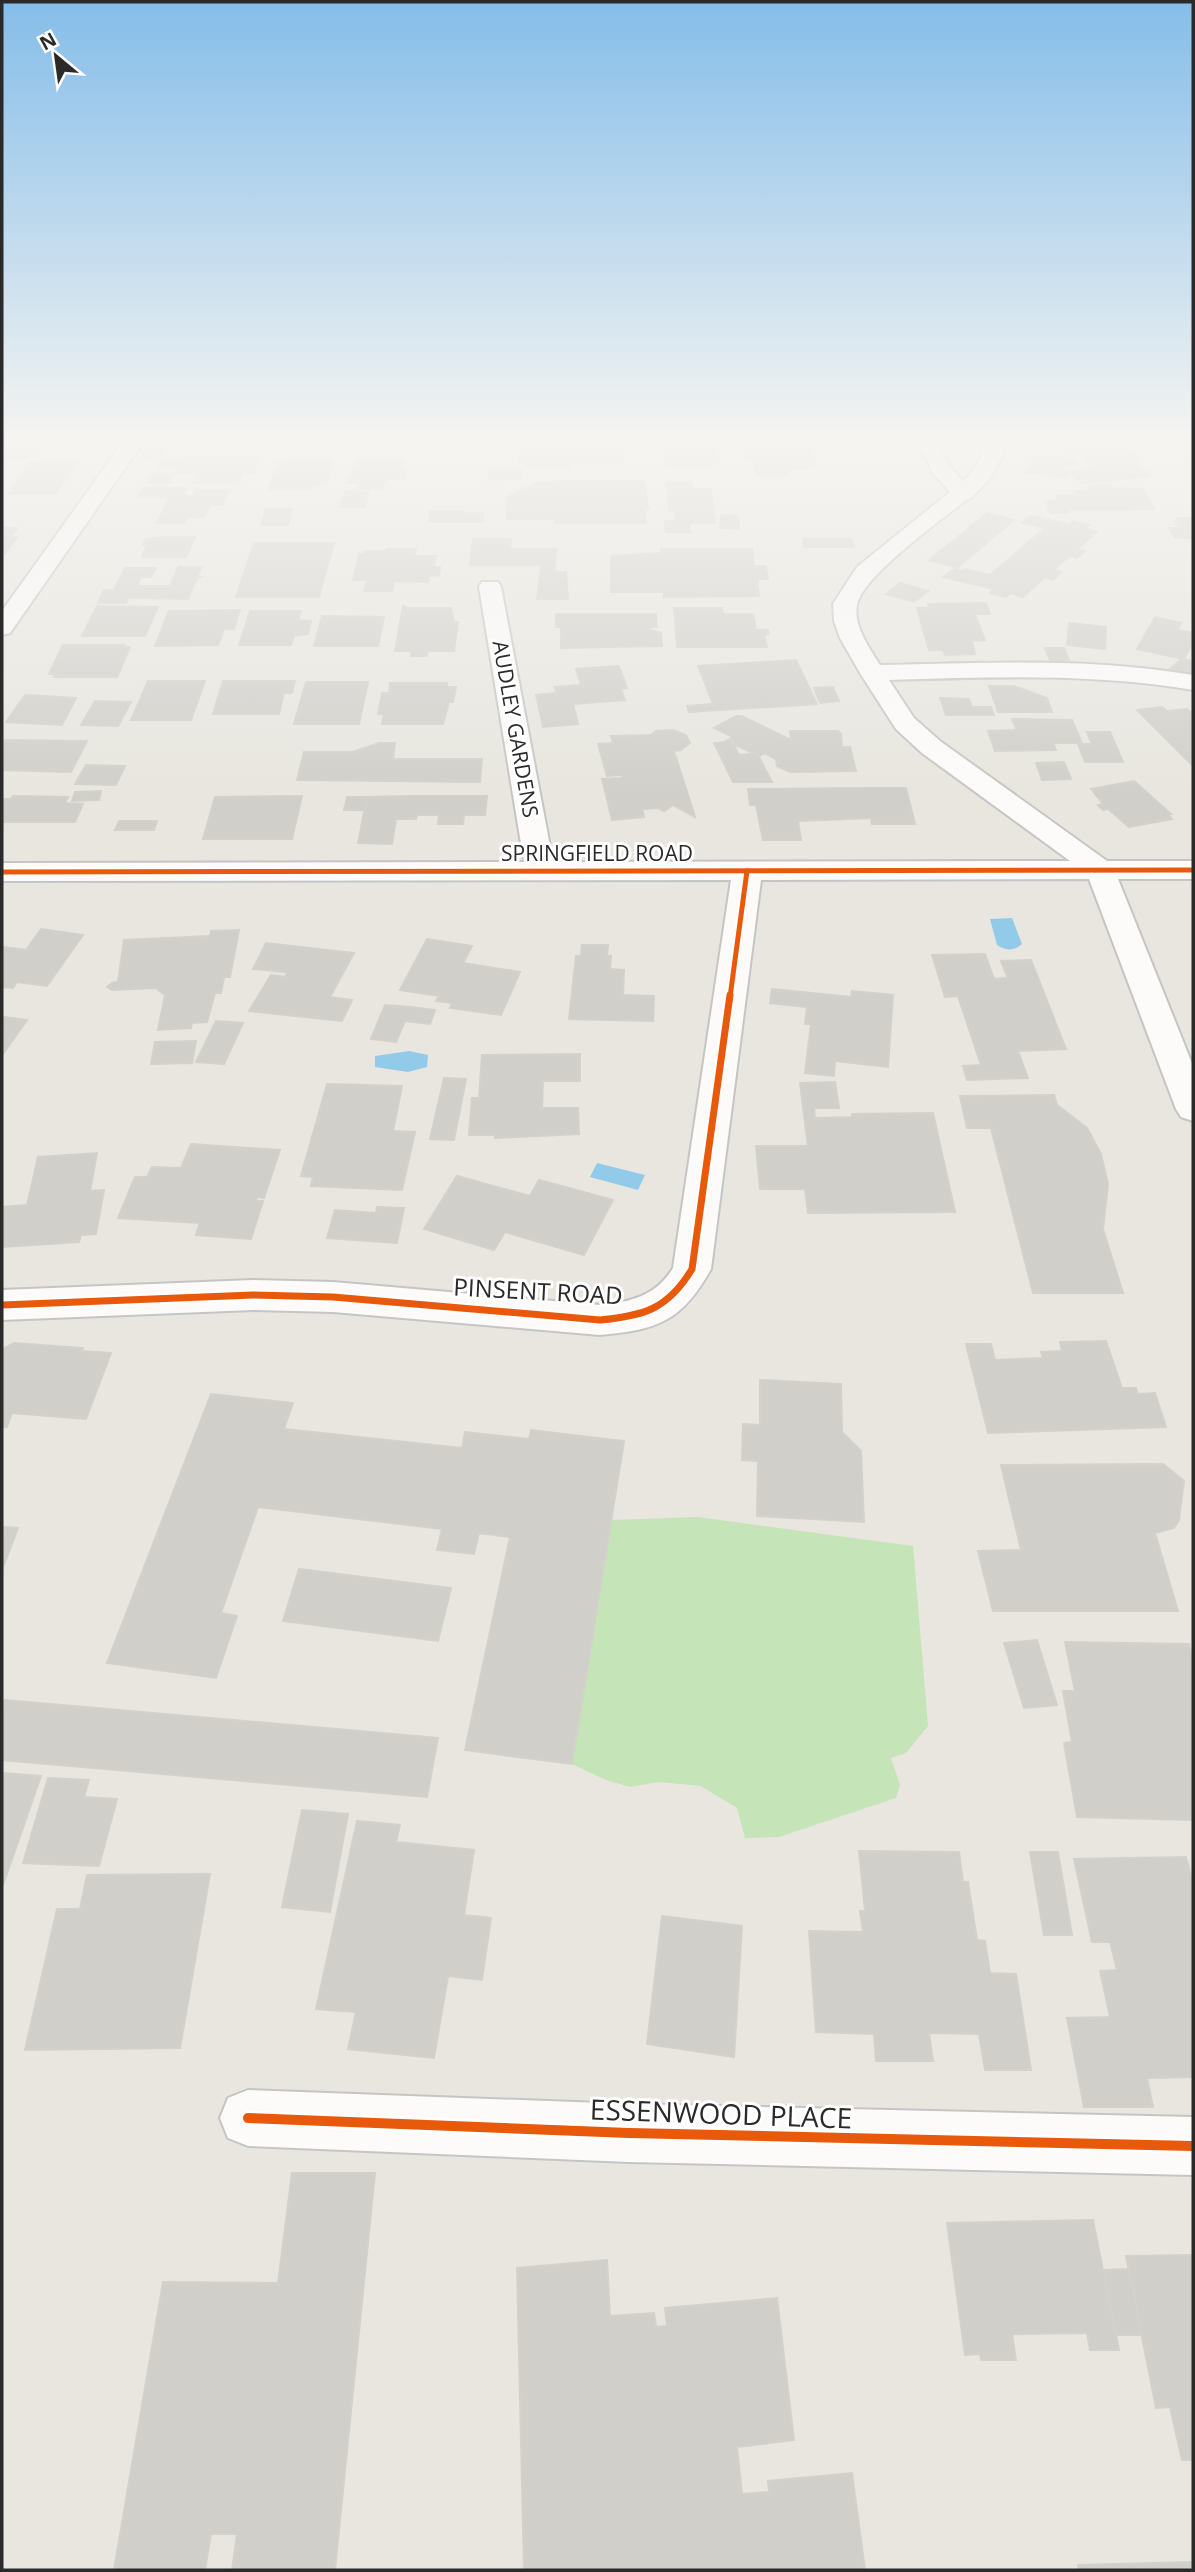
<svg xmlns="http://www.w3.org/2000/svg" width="1195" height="2572" font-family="'Open Sans',sans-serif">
<rect width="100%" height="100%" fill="#e8e6df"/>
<path fill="#c5e4b7" d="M698,1517L913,1546L928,1726L906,1753L891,1758L900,1785L896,1798L779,1837L745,1838L737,1808L701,1786L659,1782L630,1787L606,1780L572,1764L611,1520Z"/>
<g fill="#92cbea">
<path d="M1012,918L1022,944C1014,951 1006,951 997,945L990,919Z"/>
<path d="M409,1051L428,1055L427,1067L408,1072L375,1067V1056Z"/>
<path d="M597,1163L645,1175L638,1190L590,1177Z"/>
</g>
<g fill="#d1cfca" stroke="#d3d1cb" stroke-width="2">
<path d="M6,435H48L36,448L39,455L2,461V447L9,448L13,441H2Z"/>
<path d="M196,435H276L273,443H194L198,436Z"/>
<path d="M1113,435L1142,460L1091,466L1080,453H1071L1056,439Z"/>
<path d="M783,442H809L816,465H807L808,469H786L787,475L756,476L753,460L745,459L743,446H784Z"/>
<path d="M544,444H565V447H622L623,462L569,463V467H525V463H519L520,447H544Z"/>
<path d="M665,446H716L718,462L711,461L712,466H666Z"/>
<path d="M146,448H165L160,458H141Z"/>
<path d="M183,456L261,457L253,473H242L238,484L193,483L198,473L174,472Z"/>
<path d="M1034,456L1072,458L1080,465L1067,466L1065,470L1069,473L1068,478L1025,472Z"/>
<path d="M161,458H182L177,467H156Z"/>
<path d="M289,458H325L324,462H287Z"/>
<path d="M357,460H403L401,468H406L404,479H386L381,489H359L360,483H347Z"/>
<path d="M333,461L326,484H312L311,489H269L278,462Z"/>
<path d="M29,462L76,463L56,494H8Z"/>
<path d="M1116,464H1137L1151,476L1081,483L1068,471Z"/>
<path d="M489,470H521L520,478L488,480Z"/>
<path d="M152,473L174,474L169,483H147Z"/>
<path d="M557,481H644L649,509H645L646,523H555Z"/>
<path d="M538,482H557L555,519H507V497Z"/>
<path d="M667,482H692L693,489H711L715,523H689L690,532H666L665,521H675V510H669Z"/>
<path d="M1111,485V488L1143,489L1154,509L1067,510L1069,513H1051L1046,501H1059L1056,495H1077L1074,491H1090L1088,487Z"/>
<path d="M143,488H187L183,496H193L195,490H229L223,505H210L204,517H187L184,523H157L169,497H139Z"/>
<path d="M345,492H369L365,507H340Z"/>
<path d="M266,509H292L288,525H261Z"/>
<path d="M430,511H463V513H483L482,522H429Z"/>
<path d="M987,513L1014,520L957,568L929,560Z"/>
<path d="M721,515L738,516L739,529L720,528Z"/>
<path d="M1030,516L1069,524L1073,521L1089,525L1085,528L1097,532L1077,549L1085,551L1077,558L1069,556L1054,570L1061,572L1053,580L1045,577L1023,597L1011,593L1006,597L990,593L994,589L943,577L954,569L963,571L966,569L990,575L1045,528L1022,523Z"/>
<path d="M1177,518H1193V538H1175L1169,528H1179L1175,522H1179Z"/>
<path d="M2,528H17L11,537H17L5,554H2Z"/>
<path d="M166,537H195L186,557H142L147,545H143L146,539Z"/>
<path d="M473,539H511L510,549H556L555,572H566L568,599H537L541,565H470Z"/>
<path d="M803,539H851L854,547H804Z"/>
<path d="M254,543H334L319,597H236Z"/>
<path d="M387,549H416L414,556H436L434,567H440L439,575L429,576L428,582L394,581L392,591H364L367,580H353L359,554H365V551H386Z"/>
<path d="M661,549H752L754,566H766L768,579H757L759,596L664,597V592H611V556L661,553Z"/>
<path d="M178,567H202L197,577H201L196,580L188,599L129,598L126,603H98L104,590H114L125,568H156L151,577H141L137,586H170Z"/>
<path d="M900,583L928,591L914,602L886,594Z"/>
<path d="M986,603L990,614H975L985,640L972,641L975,654L945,655L943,650H929L917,608H929L928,604Z"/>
<path d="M97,606L158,607L145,636H82Z"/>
<path d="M403,606L408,608H451L454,622H458L454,651H427V656H411L412,651H395Z"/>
<path d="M674,608H722L723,614H753L756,630H768L769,634L764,635L767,647H677Z"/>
<path d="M240,610L234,629H224L218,645L155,646L169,611Z"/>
<path d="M250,611H301L298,620L311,621L308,634L294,636L291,645H239Z"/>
<path d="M556,614H656L657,627H651V630L661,633L662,646L561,648V627H556Z"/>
<path d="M322,616L384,617L378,646H314Z"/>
<path d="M1155,617L1181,623L1178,630L1193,633V642L1184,659L1137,649Z"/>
<path d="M1069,623L1106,627L1105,649L1067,645Z"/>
<path d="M63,645H124L123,647H130L117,677H54L56,674H49Z"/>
<path d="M1045,648H1064L1069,660H1050Z"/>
<path d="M1182,658L1193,662V671L1191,673L1168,671Z"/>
<path d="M796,660L817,704L689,712L687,706L713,704L698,666Z"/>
<path d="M619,666L627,688L621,689L625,700L573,704L578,724L543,727L536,695L556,693L555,687L581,685L576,669Z"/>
<path d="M148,681H205L191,720H131Z"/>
<path d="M223,681H295L292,693H284L279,714H213Z"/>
<path d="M306,682H368L359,724H294Z"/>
<path d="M390,683H447V687H456L453,702H449L443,724H382L384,714H378L382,693H389Z"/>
<path d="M989,686H1014L1047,698L1052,712H998Z"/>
<path d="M833,687L839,701L820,703L814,688Z"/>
<path d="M25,695L76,698L62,725L6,722Z"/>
<path d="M940,698L969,699L972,707H991L994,715H946Z"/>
<path d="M95,701L131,702L118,726L81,725Z"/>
<path d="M1162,707L1167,711L1187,709L1193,714V766L1137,710Z"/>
<path d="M736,716H742L791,740L790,731H838L841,734L842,747H850L856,771L790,772L777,766L776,759L765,753L759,756L726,741L733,737L714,728Z"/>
<path d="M1012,719L1072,720L1082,743H1053L1056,750L995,751L988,731L1017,730Z"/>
<path d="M673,730L686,735L690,743L681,750L674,751L695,817L673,805L664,811L658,808L642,809L644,817L612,820L602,779L623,778L622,775L607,776L598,744L613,743L611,736L651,735L656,731Z"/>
<path d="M1087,732H1110L1123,762H1085L1078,744H1092Z"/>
<path d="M5,740L87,741L71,772L2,770V745Z"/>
<path d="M732,741L739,755L757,753L772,782H733L714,743Z"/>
<path d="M379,743H395L393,759H482L480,782L297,780L304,752H353Z"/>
<path d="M1064,762L1071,779L1042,780L1036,763Z"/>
<path d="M86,765L125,766L116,785L75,784Z"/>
<path d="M1134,781L1171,814H1168L1172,819L1129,827L1108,809L1103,810L1098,805L1103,804L1091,789Z"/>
<path d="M865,788H906L915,824H872L871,818L798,821L801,840H763L756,805H750L748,789Z"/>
<path d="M101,791L99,800L72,801L75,792Z"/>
<path d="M13,796L68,797L65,803L83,804L75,822H4L2,825V799H11Z"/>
<path d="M302,796L292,839H203L215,797Z"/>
<path d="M411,796H487L485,815H464L463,824H438L439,815H417L416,819H396L392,844L358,843L367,797Z"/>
<path d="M347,797H367L365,810H344Z"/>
<path d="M119,821H157L154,830H115Z"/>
<path d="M41,929L83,935L47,986L17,982L13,988L2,987V947L26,950Z"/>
<path d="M239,930L230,977H224L221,993H215L207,1022L192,1023L191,1028L158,1030L165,995L156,988L112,990L107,987L112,983L118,982L124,940L210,936L211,931Z"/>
<path d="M427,939L472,946L463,963L520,972L501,1015L450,1008L452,1003L436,1001L439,996L400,990Z"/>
<path d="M266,943L354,953L330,997L352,1000L342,1021L249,1011L271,975L285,977L287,972L253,969Z"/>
<path d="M582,945H608L607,956H611L610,969L624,970L623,995L654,996L653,1021L569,1019L576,956H581Z"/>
<path d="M985,954L994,979L1008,978L1001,961L1031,960L1066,1049L1018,1051L1028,1078L967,1080L963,1066L981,1065L958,996L945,997L932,955Z"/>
<path d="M772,989L851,997L852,991L893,995L888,1067L835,1061L834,1076L805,1073L811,1024H805L807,1007L770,1003Z"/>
<path d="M385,1005L411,1007L435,1010L430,1024L405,1021L396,1042L371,1039Z"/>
<path d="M4,1017L27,1020L3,1054L2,1020Z"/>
<path d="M216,1021L243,1023L224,1064L196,1062Z"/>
<path d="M196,1041L192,1063L151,1064L155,1042Z"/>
<path d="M580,1054V1081H543L542,1108H578L579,1134L495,1138V1135H469L472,1098H479L482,1055Z"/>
<path d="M444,1078L466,1079L454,1140L430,1139Z"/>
<path d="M835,1082L839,1108H814L815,1118L852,1117V1114L933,1113L955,1212L808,1213L805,1189H760L756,1146H808L800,1083Z"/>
<path d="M327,1084L402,1086L393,1131L415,1132L402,1190L311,1186L313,1177L301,1176Z"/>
<path d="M1054,1095L1057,1105L1087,1128L1101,1154L1108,1184L1103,1229L1123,1293H1033L991,1128H967L960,1096Z"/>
<path d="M191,1144L280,1150L264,1198L257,1197L256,1201H263L251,1239L196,1235L200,1223L118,1218L135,1177H147L152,1167L181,1168Z"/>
<path d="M97,1153L90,1191L104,1190L96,1234L81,1235L79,1242L2,1247V1207L27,1205L38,1157Z"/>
<path d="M457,1176L530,1196L539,1180L613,1200L584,1255L505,1232L494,1250L424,1229Z"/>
<path d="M377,1207L404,1208L397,1243L327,1238L335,1210L376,1213Z"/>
<path d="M1106,1341L1122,1388H1136L1138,1394L1155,1393L1166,1427L988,1433L966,1344H991L995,1360L1043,1358L1041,1352L1062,1351L1060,1342Z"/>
<path d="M14,1343L83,1348L81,1351L111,1353L86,1419L12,1413L7,1427H2V1349Z"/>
<path d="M760,1380L841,1384L842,1432L861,1451L864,1522L757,1516L758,1461L742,1460L743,1424L760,1425Z"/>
<path d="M211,1394L293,1403L284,1429L462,1448L465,1432L529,1439L531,1430L624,1441L572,1764L465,1750L510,1537L479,1533L474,1554L437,1550L442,1529L258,1507L221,1613L237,1616L216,1678L107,1663Z"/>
<path d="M1163,1464L1184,1481L1179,1520L1174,1528L1155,1533L1178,1611H993L978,1551L1021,1550L1001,1465Z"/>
<path d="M2,1527L18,1528L2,1570Z"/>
<path d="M299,1569L451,1588L438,1641L283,1621Z"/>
<path d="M1037,1640L1057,1705L1024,1708L1004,1643Z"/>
<path d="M1065,1642L1189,1644L1193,1662V1820L1077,1817L1064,1743L1072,1742L1063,1691H1075Z"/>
<path d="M5,1700L438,1738L427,1797L2,1760V1709Z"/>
<path d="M2,1773L41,1776L3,1885H2Z"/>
<path d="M48,1778L89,1780L84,1797L117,1799L99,1866L23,1863Z"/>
<path d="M302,1810L348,1814L330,1912L282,1907Z"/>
<path d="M357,1821L400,1825L396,1842L474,1850L464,1915L491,1918L482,1980L448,1976L434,2058L348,2049L356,2012L316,2009Z"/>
<path d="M859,1851L959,1852L963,1882H968L977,1940L985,1941L990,1973L1016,1974L1031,2070H985L979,2034L929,2033L933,2061H876L874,2034L816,2032L809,1931L863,1932L860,1911H865Z"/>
<path d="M1030,1852H1058L1072,1935H1044Z"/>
<path d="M1186,1857L1193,1883V2077L1147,2078L1153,2107H1084L1067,2018L1110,2017L1100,1971L1117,1970L1110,1942H1092L1074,1859Z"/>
<path d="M210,1874L180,2048L25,2050L57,1909H80L87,1875Z"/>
<path d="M662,1916L742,1926L734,2057L647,2044Z"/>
<path d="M292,2173H375L335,2570H232L237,2534H211L205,2570H114L163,2282L278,2283Z"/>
<path d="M1093,2220L1119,2350H1090L1087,2333L1012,2334L1016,2360H981L980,2354L965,2355L947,2223Z"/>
<path d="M1193,2255V2460H1182L1170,2407L1156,2408L1126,2256Z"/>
<path d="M607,2260L610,2316L654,2313L656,2327L667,2326L665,2308L777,2298L794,2440L737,2447L742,2494L769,2492L768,2481L852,2473L865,2570H524L517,2268Z"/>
<path d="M1129,2269L1142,2335H1116L1103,2270Z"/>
<path d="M1193,2562V2570H1079L1078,2565Z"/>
</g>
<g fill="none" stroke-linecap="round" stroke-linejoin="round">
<g stroke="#c6c5c5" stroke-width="4">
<g id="minor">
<path d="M128,435H148L10,633L2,635V611Z"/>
<path d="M902,435H923L942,451L949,466L963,481C979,468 983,454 984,435H1004L1003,455L990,478L971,498L966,500C942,520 862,576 857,605C853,626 870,649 880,665C985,663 1089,657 1193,675V690C1092,673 991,677 889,680L914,718L940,741L1107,861H1193V879H1118L1193,1066V1121L1181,1117L1176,1109L1089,879L761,880L711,1269C682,1321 658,1330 600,1335L333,1312L253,1310L2,1320V1290L253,1280L333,1282L600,1305C631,1302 656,1296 673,1268L731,880L2,881V863L524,862L479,587L482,582H498L501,587L553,862L1070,861L922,753L896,729L860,673L840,638L834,621L833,604L857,567L950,492L932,472L926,457Z"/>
<path d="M248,2090L629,2104L1193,2117V2175L629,2162L248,2146L228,2138L220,2118L228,2098Z"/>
</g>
</g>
<use href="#minor" fill="#fcfbfa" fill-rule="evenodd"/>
<g stroke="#fff" stroke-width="9">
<g id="cycleway-far2">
<path d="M2,872L1193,870"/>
<path d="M730,997L747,871"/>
</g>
</g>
<g stroke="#fff" stroke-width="11">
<path id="cycleway-far1" d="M2,1305L253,1295L333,1297L600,1320C644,1316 668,1309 692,1269L730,995"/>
</g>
<g stroke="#fff" stroke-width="15">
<path id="cycleway" d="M248,2118L629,2133L1193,2146"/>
</g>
<use href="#cycleway-far2" stroke="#e8590c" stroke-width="5"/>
<use href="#cycleway-far1" stroke="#e8590c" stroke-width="7"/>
<use href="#cycleway" stroke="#e8590c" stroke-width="10"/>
</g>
<linearGradient id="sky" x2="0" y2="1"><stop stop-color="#85bde9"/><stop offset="0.55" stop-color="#f5f4f1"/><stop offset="1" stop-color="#f5f4f1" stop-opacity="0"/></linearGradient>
<rect width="1195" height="795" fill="url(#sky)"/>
<g text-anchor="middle" stroke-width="6" stroke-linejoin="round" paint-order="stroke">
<g font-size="21" fill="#2a2a2a" stroke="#fff">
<text transform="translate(515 729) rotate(80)" y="7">AUDLEY GARDENS</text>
<text x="597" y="861">SPRINGFIELD ROAD</text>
</g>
<g font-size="24" fill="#2a2a2a" stroke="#fff">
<text transform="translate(538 1292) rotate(3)" y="8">PINSENT ROAD</text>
</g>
<g font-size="28" fill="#2a2a2a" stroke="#fff">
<text transform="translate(721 2114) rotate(2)" y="10">ESSENWOOD PLACE</text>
</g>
</g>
<rect width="1195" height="2572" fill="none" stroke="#2a2a2a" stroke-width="7"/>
<g transform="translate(56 56) rotate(331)" stroke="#ffffff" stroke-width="5" paint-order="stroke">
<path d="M0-5L12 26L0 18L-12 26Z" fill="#2a2a2a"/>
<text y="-10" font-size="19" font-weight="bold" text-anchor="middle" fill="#2a2a2a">N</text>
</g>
</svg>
